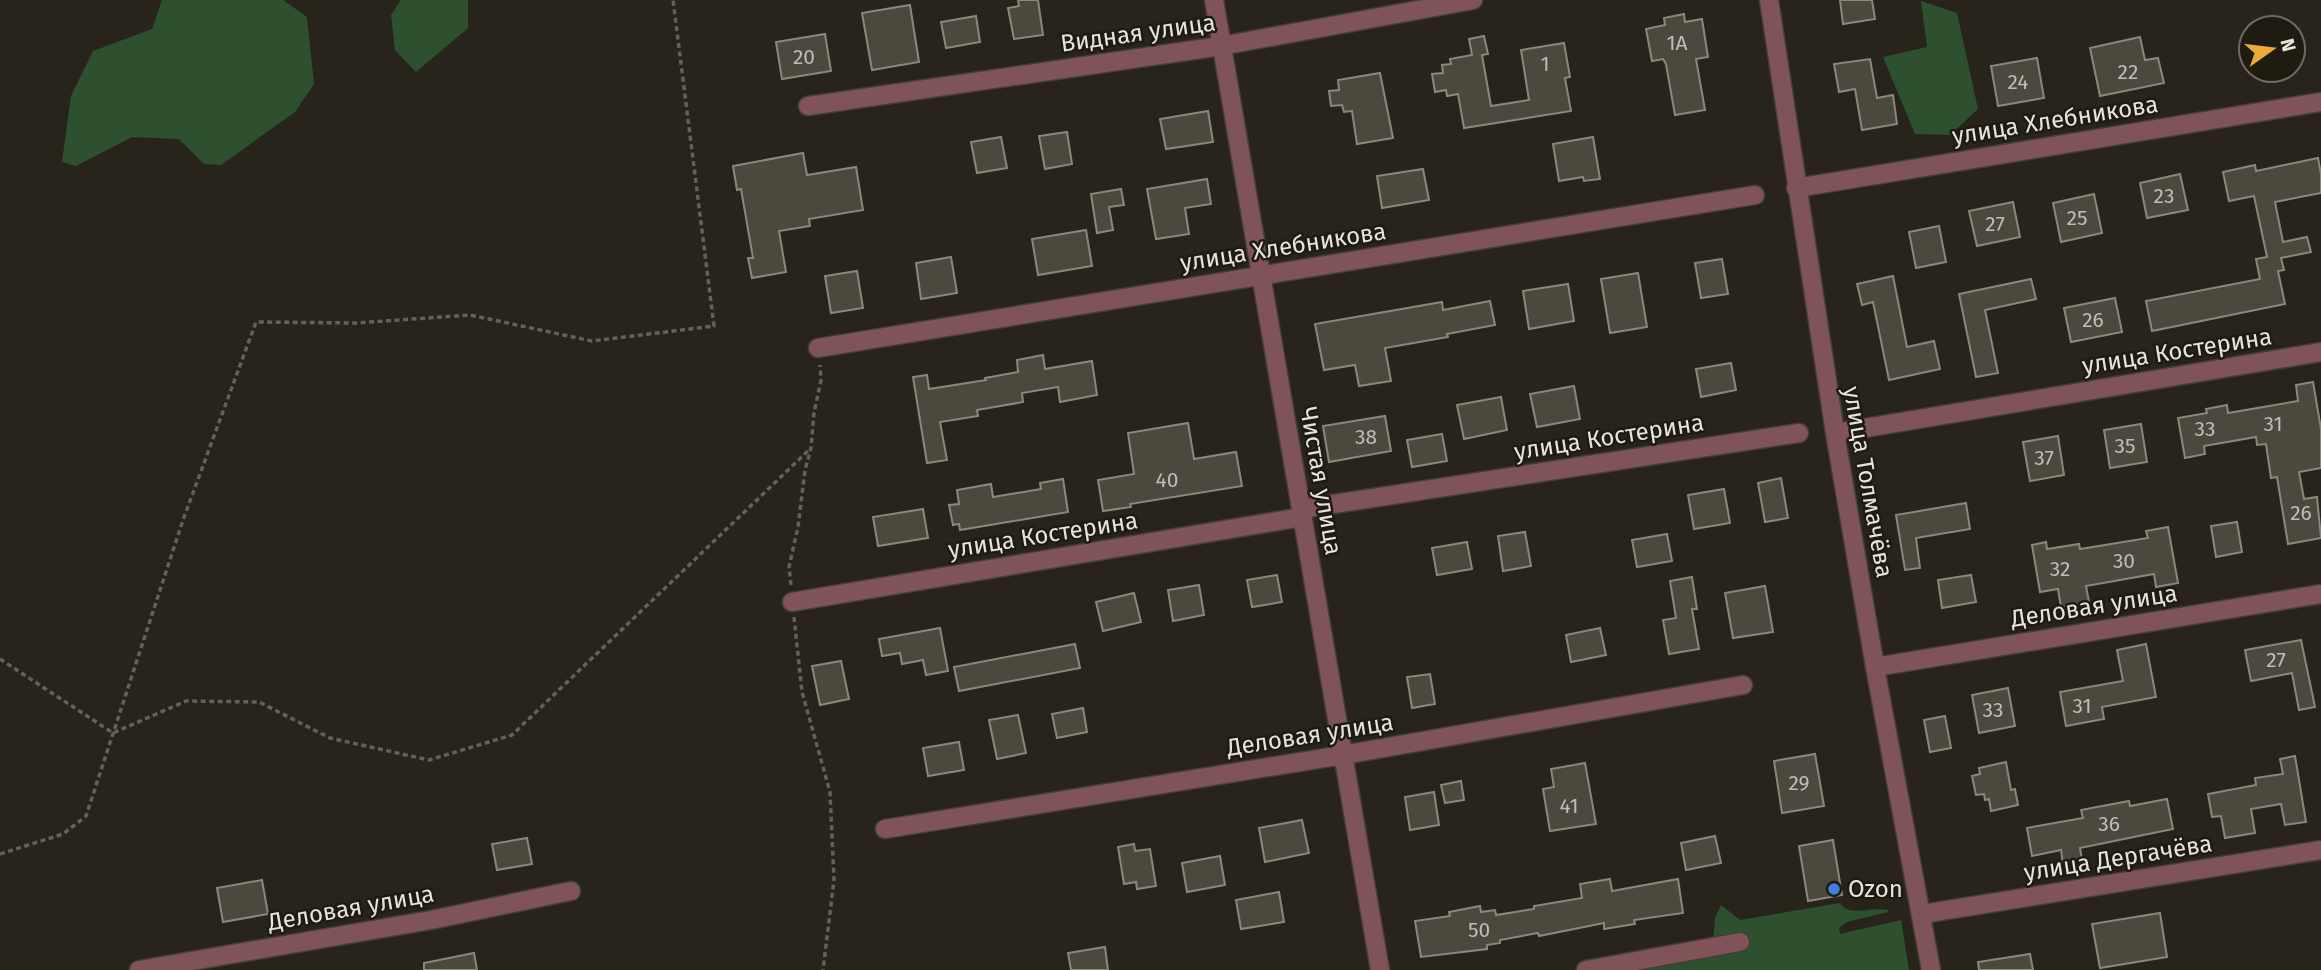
<svg xmlns="http://www.w3.org/2000/svg" width="2321" height="970" font-family="'Fira Sans',sans-serif">
<rect width="100%" height="100%" fill="#28241b"/>
<g fill="#2d512f">
<path d="M162,0H283L307,17L314,84L295,112L221,165L204,164L179,139L132,137L76,166L62,162L71,96L93,51L152,29Z"/>
<path d="M401,0H468V28L416,72L395,50L391,15Z"/>
<path d="M1921,1L1957,13L1978,109L1950,135L1915,134L1883,57L1927,47Z"/>
<path d="M1840,903C1850,918 1870,906 1888,910V912L1847,922L1839,928L1840,934L1901,920L1909,970H1632L1741,952L1745,946L1713,942L1715,918L1721,905L1740,920Z"/>
</g>
<g fill="#4c483e" stroke="#8c877b" stroke-width="2">
<path d="M1018,0H1038L1043,35L1014,39L1008,8L1019,6Z"/>
<path d="M1840,0H1872L1875,19L1843,24Z"/>
<path d="M910,5L919,62L872,70L862,13Z"/>
<path d="M1684,14L1685,22L1702,19L1708,57L1696,59L1705,110L1675,115L1666,64L1663,59L1652,61L1646,29L1665,25L1664,18Z"/>
<path d="M976,16L980,42L946,48L941,22Z"/>
<path d="M825,34L831,71L782,79L776,42Z"/>
<path d="M1484,36L1488,54L1482,55L1491,106L1529,100L1521,50L1564,43L1570,77L1565,78L1571,111L1464,128L1458,94L1447,96L1446,90L1435,92L1432,74L1443,73L1442,65L1451,64L1450,59L1472,55L1469,39Z"/>
<path d="M2140,37L2145,60L2158,58L2164,83L2100,96L2090,48Z"/>
<path d="M2037,58L2044,98L1998,106L1991,66Z"/>
<path d="M1870,59L1877,98L1893,95L1897,124L1862,130L1855,89L1839,92L1834,64Z"/>
<path d="M1380,73L1393,138L1357,144L1352,111L1344,112L1342,105L1331,106L1329,91L1339,90L1338,80Z"/>
<path d="M1208,111L1213,142L1166,149L1160,119Z"/>
<path d="M1067,132L1072,164L1045,169L1039,136Z"/>
<path d="M1001,137L1007,168L977,173L971,142Z"/>
<path d="M1593,137L1600,179L1584,181L1583,177L1559,181L1553,144Z"/>
<path d="M803,153L807,175L856,167L863,210L809,219L810,226L779,231L786,272L752,278L748,258H753L741,189L737,190L733,166Z"/>
<path d="M2318,158L2321,174V193L2275,202L2283,242L2307,237L2311,252L2281,258L2284,270L2278,271L2285,304L2152,331L2146,301L2260,279L2256,259L2267,257L2254,196L2229,201L2223,172L2255,165L2256,171Z"/>
<path d="M1423,169L1429,200L1382,208L1377,176Z"/>
<path d="M2180,174L2188,210L2147,218L2140,183Z"/>
<path d="M1207,179L1211,204L1185,208L1189,234L1156,239L1147,189Z"/>
<path d="M1121,189L1124,205L1109,207L1113,230L1097,233L1091,194Z"/>
<path d="M2094,194L2102,233L2061,242L2053,203Z"/>
<path d="M2013,202L2020,237L1977,246L1969,211Z"/>
<path d="M1939,226L1946,262L1916,268L1909,232Z"/>
<path d="M1086,230L1092,266L1038,275L1032,239Z"/>
<path d="M951,257L957,293L921,299L916,263Z"/>
<path d="M1722,259L1728,294L1701,298L1695,263Z"/>
<path d="M857,271L863,308L831,313L825,276Z"/>
<path d="M1638,273L1647,327L1610,333L1601,279Z"/>
<path d="M1893,276L1907,347L1934,341L1940,369L1889,380L1873,302L1862,305L1857,284Z"/>
<path d="M2031,279L2036,299L1985,310L1998,373L1976,377L1959,294Z"/>
<path d="M1568,284L1574,321L1529,329L1523,291Z"/>
<path d="M2115,298L2122,332L2071,342L2064,308Z"/>
<path d="M1490,301L1495,325L1447,334L1448,337L1385,348L1391,381L1359,386L1355,365L1324,370L1315,324L1442,302L1443,310Z"/>
<path d="M1043,355L1045,369L1092,361L1097,395L1060,402L1058,387L1022,393L1023,402L977,410L978,416L940,422L947,460L927,463L913,377L927,375L929,389L986,380L985,378L1018,372L1017,360Z"/>
<path d="M1731,363L1736,390L1701,397L1696,369Z"/>
<path d="M2313,382L2321,429V468L2299,472L2304,499L2317,497L2321,538L2288,544L2277,477L2271,478L2266,444L2257,445L2256,437L2204,446L2205,454L2185,458L2178,418L2207,413L2206,409L2227,405L2228,413L2298,401L2296,385Z"/>
<path d="M1574,386L1580,419L1537,427L1530,394Z"/>
<path d="M1501,397L1507,430L1464,439L1457,405Z"/>
<path d="M1385,416L1391,451L1329,462L1323,426Z"/>
<path d="M1188,423L1194,459L1236,452L1242,486L1130,504L1131,507L1103,511L1098,480L1134,474L1128,433Z"/>
<path d="M2141,424L2147,462L2110,468L2104,430Z"/>
<path d="M1442,434L1447,461L1412,467L1407,440Z"/>
<path d="M2058,436L2064,475L2030,481L2023,442Z"/>
<path d="M1781,478L1788,518L1765,522L1758,483Z"/>
<path d="M1063,479L1068,512L960,530L959,524L953,525L949,505L959,504L957,490L991,484L993,497L1041,489L1040,483Z"/>
<path d="M1724,489L1730,523L1694,529L1688,495Z"/>
<path d="M1966,503L1970,529L1916,538L1920,568L1905,570L1896,515Z"/>
<path d="M923,509L928,538L878,546L873,517Z"/>
<path d="M2237,522L2242,552L2216,557L2211,526Z"/>
<path d="M2168,527L2178,583L2156,587L2154,574L2086,586L2089,602L2061,607L2058,589L2040,592L2032,545L2046,542L2047,549L2079,544L2080,549L2148,538L2146,531Z"/>
<path d="M1525,532L1531,566L1503,571L1498,536Z"/>
<path d="M1667,534L1672,561L1637,567L1632,540Z"/>
<path d="M1467,542L1472,569L1437,575L1432,548Z"/>
<path d="M1277,575L1282,602L1252,607L1247,580Z"/>
<path d="M1971,575L1976,602L1942,608L1938,580Z"/>
<path d="M1692,577L1697,609H1692L1699,649L1669,654L1663,620L1676,618L1670,581Z"/>
<path d="M1199,585L1204,615L1173,621L1168,590Z"/>
<path d="M1765,586L1773,632L1733,638L1725,593Z"/>
<path d="M1134,593L1141,622L1103,631L1096,602Z"/>
<path d="M940,628L948,671L926,675L923,660L902,664L900,653L882,656L879,639Z"/>
<path d="M1600,628L1606,655L1571,662L1566,635Z"/>
<path d="M2301,640L2315,707L2299,710L2292,673L2251,681L2245,650Z"/>
<path d="M1075,644L1080,668L959,691L954,667Z"/>
<path d="M2146,644L2156,697L2102,707L2104,719L2066,726L2060,692L2123,681L2117,650Z"/>
<path d="M841,661L849,699L820,705L812,666Z"/>
<path d="M1430,674L1435,704L1412,708L1407,677Z"/>
<path d="M2008,688L2015,726L1979,733L1972,695Z"/>
<path d="M1083,708L1087,732L1057,738L1052,714Z"/>
<path d="M1018,715L1026,753L997,759L989,720Z"/>
<path d="M1945,716L1951,748L1930,752L1924,720Z"/>
<path d="M959,742L964,770L928,776L923,748Z"/>
<path d="M1815,754L1824,806L1782,813L1774,761Z"/>
<path d="M2295,756L2306,822L2285,825L2281,804L2251,809L2255,833L2225,838L2221,816L2212,817L2208,794L2256,785L2255,778L2283,774L2280,759Z"/>
<path d="M2006,762L2011,790L2015,789L2018,805L1991,811L1989,799L1985,800L1984,794L1976,795L1972,776L1980,774L1979,768Z"/>
<path d="M1585,763L1596,824L1550,831L1543,789L1554,787L1551,769Z"/>
<path d="M1461,781L1464,800L1445,803L1441,785Z"/>
<path d="M1434,792L1439,825L1410,830L1405,797Z"/>
<path d="M2167,799L2173,829L2080,848L2082,860L2063,864L2061,850L2032,856L2027,828L2083,818L2081,810L2129,801L2130,806Z"/>
<path d="M1302,820L1309,853L1265,862L1259,828Z"/>
<path d="M1715,836L1721,863L1686,870L1681,843Z"/>
<path d="M527,838L532,864L497,870L492,844Z"/>
<path d="M1833,840L1842,895L1808,901L1799,846Z"/>
<path d="M1134,844L1135,851L1150,849L1156,886L1137,889L1136,882L1124,884L1118,847Z"/>
<path d="M1220,856L1225,885L1187,892L1182,863Z"/>
<path d="M1610,879L1612,891L1678,879L1683,913L1634,920L1635,924L1604,929V923L1539,936L1538,933L1500,940V943L1487,945V949L1421,957L1415,921L1450,916L1449,912L1480,906L1481,912L1495,910L1496,915L1534,909V906L1582,898L1580,884Z"/>
<path d="M262,880L268,914L223,922L217,888Z"/>
<path d="M1279,892L1284,922L1241,929L1236,900Z"/>
<path d="M2160,913L2167,957L2100,968L2092,924Z"/>
<path d="M1105,947L1108,970H1071L1068,953Z"/>
<path d="M474,953L477,970H424V963Z"/>
<path d="M2030,954L2033,970H1979L1978,962Z"/>
</g>
<g fill="none" stroke-linecap="round" stroke-linejoin="round">
<g stroke="#433f36" stroke-width="21">
<g id="street">
<path d="M1214,0L1380,970"/>
<path d="M1769,0L1835,433L1875,667L1931,970"/>
<path d="M808,106L1221,46L1473,0"/>
<path d="M1796,188L2321,102"/>
<path d="M818,348L1755,195"/>
<path d="M1835,433L2321,352"/>
<path d="M1301,509L1799,433"/>
<path d="M792,602L1302,517"/>
<path d="M1875,667L2321,594"/>
<path d="M885,829L1343,755L1743,685"/>
<path d="M1922,914L2321,850"/>
<path d="M139,970L431,920L571,891"/>
<path d="M1586,970L1740,942"/>
</g>
</g>
<g stroke="#646159" stroke-width="3.5" stroke-dasharray="5 3.5" stroke-linecap="butt">
<path d="M791,585L789,567L798,527L805,470L811,448L814,413L821,380L820,365"/>
<path d="M794,617L802,692L830,792L834,880L823,970"/>
<path d="M0,659L113,733L186,701L259,702L330,738L429,760L512,735L811,448"/>
<path d="M0,854L63,834L86,816L183,520L256,322L356,323L470,315L592,341L714,326L673,0"/>
</g>
<use href="#street" stroke="#80535a" stroke-width="18"/>
</g>
<circle fill="#3f7fe0" stroke="#1f1b11" stroke-width="2.5" cx="1834" cy="889" r="7"/>
<g text-anchor="middle" stroke-width="5" stroke-linejoin="round" paint-order="stroke">
<g font-size="21" fill="#c0bdb5">
<text x="1677" y="50">1А</text>
<text x="804" y="64">20</text>
<text x="1545" y="71">1</text>
<text x="2128" y="79">22</text>
<text x="2018" y="89">24</text>
<text x="2164" y="203">23</text>
<text x="2077" y="225">25</text>
<text x="1995" y="231">27</text>
<text x="2093" y="327">26</text>
<text x="2273" y="431">31</text>
<text x="2205" y="436">33</text>
<text x="1366" y="444">38</text>
<text x="2125" y="453">35</text>
<text x="2044" y="465">37</text>
<text x="1167" y="487">40</text>
<text x="2301" y="520">26</text>
<text x="2124" y="568">30</text>
<text x="2060" y="576">32</text>
<text x="2276" y="667">27</text>
<text x="2082" y="713">31</text>
<text x="1993" y="717">33</text>
<text x="1799" y="790">29</text>
<text x="1569" y="813">41</text>
<text x="2109" y="831">36</text>
<text x="1479" y="937">50</text>
</g>
<g font-size="24" fill="#e6e4dd" stroke="#1f1b11">
<text transform="translate(1138 33) rotate(-8)" y="8">Видная улица</text>
<text transform="translate(2055 120) rotate(-9)" y="8">улица Хлебникова</text>
<text transform="translate(1283 247) rotate(-9)" y="8">улица Хлебникова</text>
<text transform="translate(2177 351) rotate(-9)" y="8">улица Костерина</text>
<text transform="translate(1609 437) rotate(-9)" y="8">улица Костерина</text>
<text transform="translate(1321 481) rotate(80)" y="8">Чистая улица</text>
<text transform="translate(1868 482) rotate(80)" y="8">улица Толмачёва</text>
<text transform="translate(1043 535) rotate(-9)" y="8">улица Костерина</text>
<text transform="translate(2094 606) rotate(-9)" y="8">Деловая улица</text>
<text transform="translate(1310 735) rotate(-9)" y="8">Деловая улица</text>
<text transform="translate(2118 858) rotate(-9)" y="8">улица Дергачёва</text>
<text transform="translate(351 908) rotate(-10)" y="8">Деловая улица</text>
</g>
<g font-size="24" fill="#e6e4dd" stroke="#1f1b11" text-anchor="start">
<text x="1848" y="897">Ozon</text>
</g>
</g>
<g transform="translate(2272 49) rotate(76)"><circle r="33" fill="#1f1b11" stroke="#6f6b63" stroke-width="2"/>
<path d="M0-5L12 26L0 18L-12 26Z" fill="#ebaa39"/>
<text y="-10" font-size="19" font-weight="bold" text-anchor="middle" fill="#e6e4dd">N</text>
</g>
</svg>
